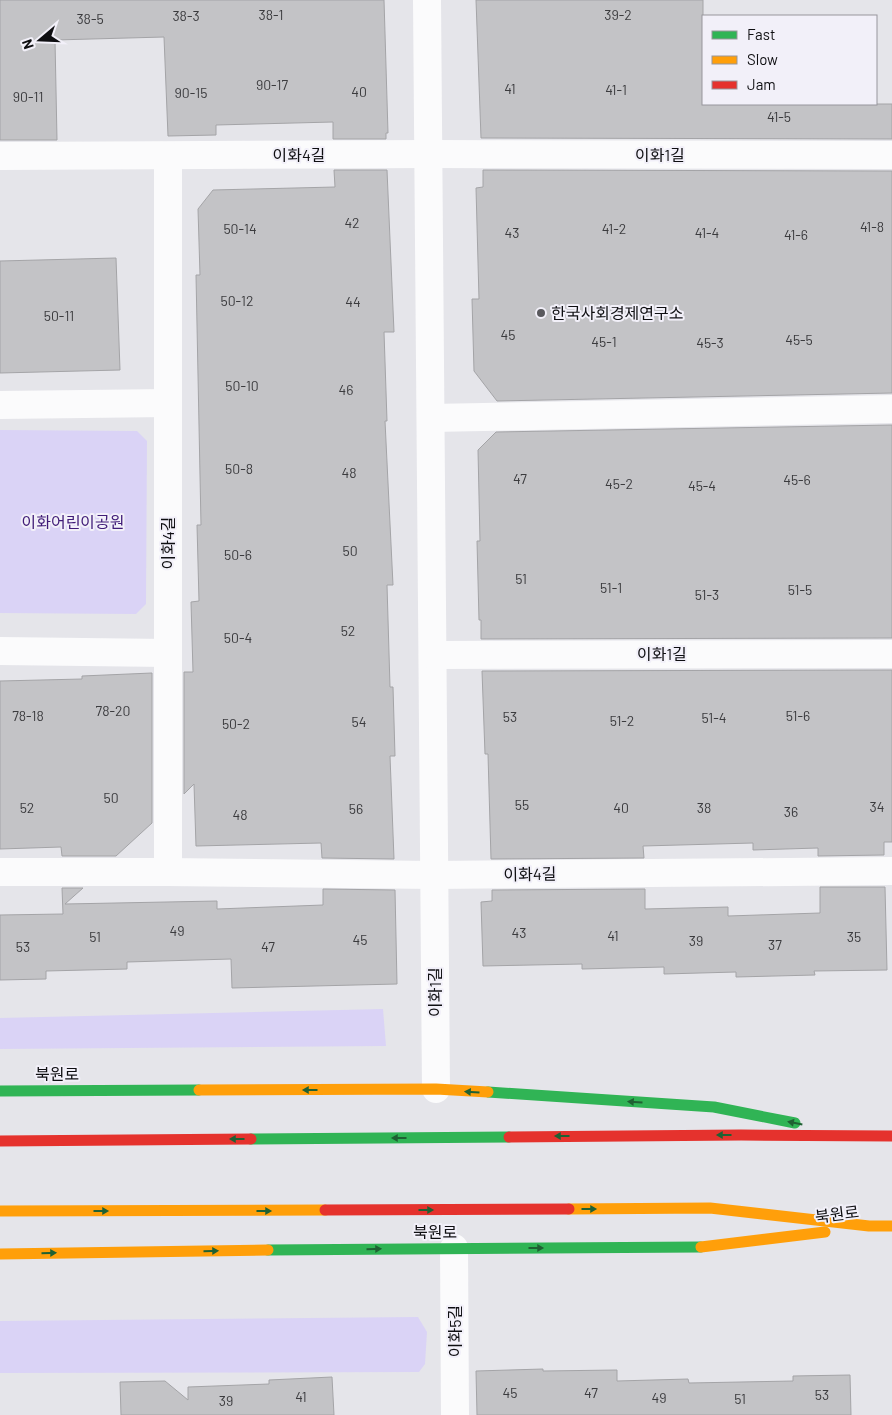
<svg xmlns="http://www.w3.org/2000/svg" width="892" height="1415" font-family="Barlow,'Noto Sans KR',sans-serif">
<rect width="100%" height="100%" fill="#e5e5ea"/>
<g fill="#dad3f6">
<path d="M0,430L137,431L147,441L146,604L136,614L0,613Z"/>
<path d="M383,1009L386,1046L0,1049V1018Z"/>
<path d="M418,1317L427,1332L425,1364L419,1372L0,1373V1321Z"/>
</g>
<g fill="#c3c3c6" stroke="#a4a4a7">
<path d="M0,0H384L388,133H386V139H333V122L216,125V135L168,136L164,37L55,40L57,140H0Z"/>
<path d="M476,0H703V104H892V139L481,138Z"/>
<path d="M334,170H387L394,332H384L387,421H385L393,585H387L390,687H393L395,756H390L394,859L322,858L321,843L196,846L194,784L184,794V672H193L191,602L199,601L197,525H201L196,275H200L198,209L213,190L335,187Z"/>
<path d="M483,170L892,171V393L497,401L474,371L472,299H479L476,188L483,187Z"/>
<path d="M116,258L120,370L0,373V261Z"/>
<path d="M892,425V638L481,639V620H479L477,541H480L478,450L496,432Z"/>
<path d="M892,670V842H884V855L818,856V848L753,850V843L643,846L644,858L491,859L488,754H485L482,671Z"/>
<path d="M152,673V823L116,856H62L61,847L0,849V681L82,679V676Z"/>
<path d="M820,887H885L887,970L814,971L815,975L736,977V972L664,974V967L582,969V964L483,966L481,902L492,901V890L645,889V909L728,907V916L820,913Z"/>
<path d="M62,888H83L65,904L217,901V909L323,905V889L395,890L397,984L232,988L231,959L127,962V969L46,971V979L0,980V915L63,914Z"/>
<path d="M543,1369V1371L617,1370V1381L688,1379L689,1383L793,1381V1376L850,1375L851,1415H477L476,1371Z"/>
<path d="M332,1377L334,1415H121L120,1382L165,1381L188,1400V1387L269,1384V1380Z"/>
</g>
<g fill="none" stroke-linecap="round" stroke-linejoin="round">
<g stroke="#fbfbfc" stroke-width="28">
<path d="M427,0L436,1089"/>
<path d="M0,156L429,154L892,155"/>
<path d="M168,156V872"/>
<path d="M0,405L168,403"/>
<path d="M431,418L892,409"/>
<path d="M0,651L168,653"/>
<path d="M433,655L892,654"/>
<path d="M0,872H168L435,875L892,871"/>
<path d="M454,1248L455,1415"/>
</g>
<g stroke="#30b455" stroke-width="11">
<path d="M0,1091L199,1090"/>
<path d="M488,1092L714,1107L795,1123"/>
<path d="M251,1139L509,1137"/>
<path d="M268,1250L701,1247"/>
</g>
<g stroke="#ff9f0a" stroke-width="11">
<path d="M199,1090L436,1089L488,1092"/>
<path d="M569,1209L710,1208L869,1226H892"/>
<path d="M0,1211L325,1210"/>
<path d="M701,1247L825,1232"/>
<path d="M0,1254L268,1250"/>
</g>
<g stroke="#e5322d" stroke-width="11">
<path d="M509,1137L741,1135L892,1136"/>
<path d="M0,1141L251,1139"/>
<path d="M325,1210L569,1209"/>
</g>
</g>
<defs><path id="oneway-solid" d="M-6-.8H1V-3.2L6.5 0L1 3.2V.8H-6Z" transform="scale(1.25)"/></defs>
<g fill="#1f6133">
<use href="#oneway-solid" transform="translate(310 1090) rotate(180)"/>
<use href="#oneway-solid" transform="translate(472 1092) rotate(-176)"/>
<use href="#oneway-solid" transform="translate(635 1102) rotate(-176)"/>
<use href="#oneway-solid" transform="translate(795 1123) rotate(-169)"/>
<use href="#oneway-solid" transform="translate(724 1135) rotate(180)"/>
<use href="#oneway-solid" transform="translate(562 1136) rotate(180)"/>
<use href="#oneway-solid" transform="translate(399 1138) rotate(180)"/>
<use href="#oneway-solid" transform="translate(237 1139) rotate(180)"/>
<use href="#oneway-solid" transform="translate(589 1209)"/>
<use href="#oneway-solid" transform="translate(426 1210)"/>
<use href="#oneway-solid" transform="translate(101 1211)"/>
<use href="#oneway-solid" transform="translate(264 1211)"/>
<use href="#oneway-solid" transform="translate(536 1248)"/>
<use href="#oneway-solid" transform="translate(374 1249) rotate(-1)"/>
<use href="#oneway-solid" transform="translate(211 1251) rotate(-1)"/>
<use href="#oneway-solid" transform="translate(49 1253) rotate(-1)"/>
</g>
<circle fill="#59595d" stroke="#f2f0f9" stroke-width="2" cx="541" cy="313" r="5"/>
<g text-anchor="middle" stroke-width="4" stroke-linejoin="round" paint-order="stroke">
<g font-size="14" fill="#3b3b3e">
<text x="271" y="20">38-1</text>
<text x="618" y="20">39-2</text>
<text x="186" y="21">38-3</text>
<text x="90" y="24">38-5</text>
<text x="272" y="90">90-17</text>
<text x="510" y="94">41</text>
<text x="616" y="95">41-1</text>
<text x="359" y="97">40</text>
<text x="191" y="98">90-15</text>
<text x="28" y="102">90-11</text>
<text x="779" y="122">41-5</text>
<text x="352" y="228">42</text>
<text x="872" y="232">41-8</text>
<text x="240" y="234">50-14</text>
<text x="614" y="234">41-2</text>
<text x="512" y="238">43</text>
<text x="707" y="238">41-4</text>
<text x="796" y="240">41-6</text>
<text x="237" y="306">50-12</text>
<text x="353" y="307">44</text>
<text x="59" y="321">50-11</text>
<text x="508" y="340">45</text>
<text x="799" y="345">45-5</text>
<text x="604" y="347">45-1</text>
<text x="710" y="348">45-3</text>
<text x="242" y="391">50-10</text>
<text x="346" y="395">46</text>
<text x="239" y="474">50-8</text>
<text x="349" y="478">48</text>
<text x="520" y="484">47</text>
<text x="797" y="485">45-6</text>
<text x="619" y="489">45-2</text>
<text x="702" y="491">45-4</text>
<text x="350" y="556">50</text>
<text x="238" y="560">50-6</text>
<text x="521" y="584">51</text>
<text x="611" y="593">51-1</text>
<text x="800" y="595">51-5</text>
<text x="707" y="600">51-3</text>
<text x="348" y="636">52</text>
<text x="238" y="643">50-4</text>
<text x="113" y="716">78-20</text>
<text x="28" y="721">78-18</text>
<text x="798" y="721">51-6</text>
<text x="510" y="722">53</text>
<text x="714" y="723">51-4</text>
<text x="622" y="726">51-2</text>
<text x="359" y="727">54</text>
<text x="236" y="729">50-2</text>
<text x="111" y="803">50</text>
<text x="522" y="810">55</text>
<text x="877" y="812">34</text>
<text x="27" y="813">52</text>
<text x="621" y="813">40</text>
<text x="704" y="813">38</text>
<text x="356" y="814">56</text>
<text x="791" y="817">36</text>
<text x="240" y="820">48</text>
<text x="177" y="936">49</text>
<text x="519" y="938">43</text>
<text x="613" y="941">41</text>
<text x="95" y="942">51</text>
<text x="854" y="942">35</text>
<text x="360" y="945">45</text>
<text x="696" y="946">39</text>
<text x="775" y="950">37</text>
<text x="23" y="952">53</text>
<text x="268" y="952">47</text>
<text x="510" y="1398">45</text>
<text x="591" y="1398">47</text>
<text x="822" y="1400">53</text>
<text x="301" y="1402">41</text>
<text x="659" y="1403">49</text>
<text x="740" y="1404">51</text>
<text x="226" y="1406">39</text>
</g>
<g font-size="16" fill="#0e0e11" stroke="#f2f0f9">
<text x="299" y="161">이화4길</text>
<text x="660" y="161">이화1길</text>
<text transform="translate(168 543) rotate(-90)" y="6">이화4길</text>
<text x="662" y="660">이화1길</text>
<text transform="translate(530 874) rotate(-1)" y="6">이화4길</text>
<text transform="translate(435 992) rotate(-90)" y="6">이화1길</text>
<text x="57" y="1080">북원로</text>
<text transform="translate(837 1214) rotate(-7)" y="6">북원로</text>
<text x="435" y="1238">북원로</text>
<text transform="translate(455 1331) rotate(-90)" y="6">이화5길</text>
</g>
<g font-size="16" fill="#0e0e11" stroke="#f2f0f9" text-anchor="start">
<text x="551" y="319">한국사회경제연구소</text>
</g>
<g font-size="16" fill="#3f1b77" stroke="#f2f0f9">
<text x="73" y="528">이화어린이공원</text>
</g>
</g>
<rect x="702" y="15" width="175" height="90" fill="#f2f0f9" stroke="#97969c"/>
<rect x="712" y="31" width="25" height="8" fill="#30b455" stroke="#97969c"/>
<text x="747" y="40" font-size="15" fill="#0e0e11">Fast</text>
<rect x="712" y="56" width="25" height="8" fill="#ff9f0a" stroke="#97969c"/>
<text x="747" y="65" font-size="15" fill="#0e0e11">Slow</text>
<rect x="712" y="81" width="25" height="8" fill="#e5322d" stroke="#97969c"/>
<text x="747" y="90" font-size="15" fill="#0e0e11">Jam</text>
<g transform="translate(40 40) rotate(251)" stroke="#f2f0f9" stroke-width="4" paint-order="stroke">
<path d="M0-4L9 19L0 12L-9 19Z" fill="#0e0e11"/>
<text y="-8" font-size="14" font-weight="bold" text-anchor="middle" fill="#0e0e11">N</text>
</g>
</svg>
